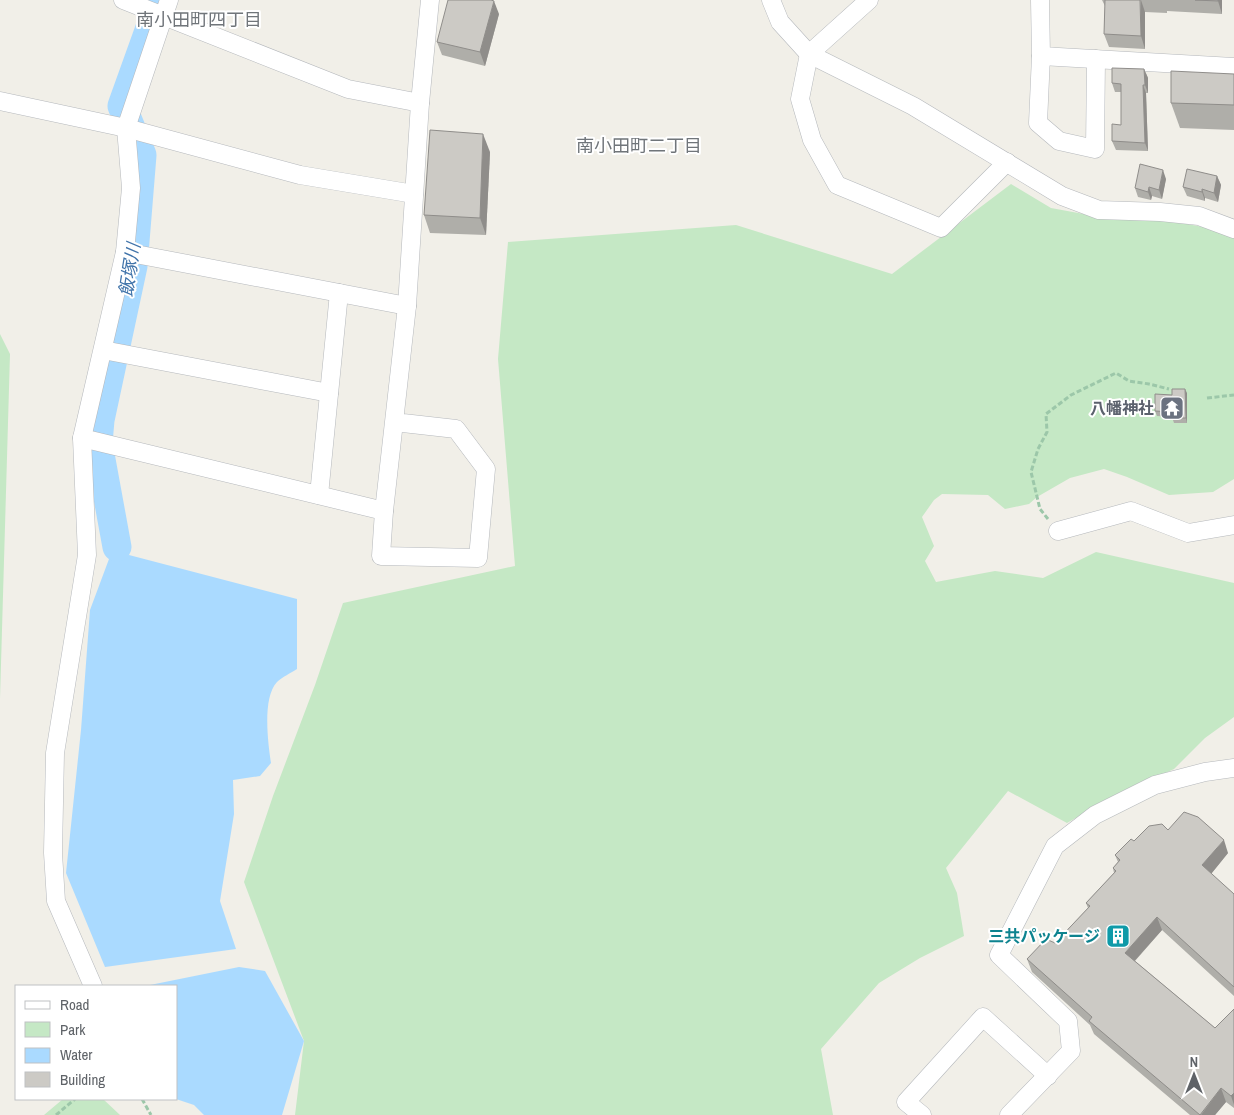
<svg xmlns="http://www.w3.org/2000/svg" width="1234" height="1115" font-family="'Archivo Narrow','Noto Sans JP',sans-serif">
<rect width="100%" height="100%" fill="#f1efe8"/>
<g fill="#c5e8c5">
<path d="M1011,184L1051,208L1100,217L1156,218L1234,233V479L1213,492L1169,495L1127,477L1104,469L1070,478L1037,497L1029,504L1005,509L988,495L942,494L934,500L922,517L934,546L925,561L936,582L995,571L1043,578L1096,552L1234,583V717L1205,738L1174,769L1107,800L1067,823L1008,791L946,868L957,893L964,936L920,958L879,983L821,1049L833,1115H295L304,1041L244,882L273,796L315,685L343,603L515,566L498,359L508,242L736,225L892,274Z"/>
<path d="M0,334L10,354L0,699Z"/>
<path d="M63,1099H103L120,1115H44Z"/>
</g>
<g fill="#aadaff">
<path d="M129,555L297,599V669C291,673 282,677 277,682C262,698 268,743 271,763L260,776L233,780L234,814L220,901L236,949L105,967L66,873L81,730L90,610L109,559Z"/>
<path d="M239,967L265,971L304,1041L282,1115H204L194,1105L176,1099V986H145Z"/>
</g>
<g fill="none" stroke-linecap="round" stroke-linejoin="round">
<path stroke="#aadaff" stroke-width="29" d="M117,547L98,443L100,420L133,266L142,155L122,106L160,0"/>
<g stroke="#b5b8bc" stroke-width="19">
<g id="minor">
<path d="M123,0L348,89L420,103"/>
<path d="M771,0L780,22L809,54L913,106L1062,196L1099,210L1160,212L1199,216L1234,229"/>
<path d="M869,0L809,54L800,99L812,140L837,185L941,228L1007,162"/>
<path d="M1040,0L1041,56L1234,67"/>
<path d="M1041,56L1038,123L1059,141L1095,149L1096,59"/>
<path d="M0,101L126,128L300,175L414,194"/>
<path d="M125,252L407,306"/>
<path d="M103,350L329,393"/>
<path d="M394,422L456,429L486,469L478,558L381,556L384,511L407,306L420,103L430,0"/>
<path d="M82,438L384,511"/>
<path d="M319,495L339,293"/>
<path d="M1058,531L1131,511L1188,533L1234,525"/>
<path d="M93,986L56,901L53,853L55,753L87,555L82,438L125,252L131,188L126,128L169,0"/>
<path d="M922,1115L906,1102L983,1017L1048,1076"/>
<path d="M1009,1115L1071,1051L1068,1021L999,955L1055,846L1095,815L1155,785L1205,772L1234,768"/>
</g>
</g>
<g stroke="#9cc7a9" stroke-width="3" stroke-dasharray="5 2.5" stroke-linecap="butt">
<path d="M1207,398L1234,395"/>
<path d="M1048,519L1040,509L1031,472L1038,449L1047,432L1046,414L1071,395L1116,373L1129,381L1149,384L1169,389"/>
<path d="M142,1099L151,1115"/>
<path d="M56,1115L75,1099"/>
</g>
<use href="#minor" stroke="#fff" stroke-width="18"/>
</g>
<g fill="#afaea9">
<path d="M1102,0H1222V14L1167,11V13L1145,12V49L1109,47L1104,34L1105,6Z"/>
<path d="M499,14L485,66L442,55L437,42Z"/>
<path d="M1144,69L1148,78V93H1146L1148,151L1116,150L1112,141L1121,125V92H1115L1112,83Z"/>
<path d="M1234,74V130L1180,128L1171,103Z"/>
<path d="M490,152L486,235L430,233L424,215Z"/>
<path d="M1217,176L1221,185L1218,202L1205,198V201L1187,196L1183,187Z"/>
<path d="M1166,179L1162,199L1152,196L1151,200L1138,197L1135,188Z"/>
<path d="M1187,393V423H1174L1172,417L1157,416L1155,411L1172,395Z"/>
<path d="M1168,830L1228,853L1211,874L1234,894V996L1162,930L1135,961L1215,1028L1234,1009V1108L1226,1102L1215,1115H1190L1094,1034L1090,1025L1032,972L1027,959L1055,943L1088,908L1086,903L1114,873L1113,868L1118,862L1115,855L1134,841Z"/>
</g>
<g fill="#8f8d8a">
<path d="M1141,0L1145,12V49L1141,36Z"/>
<path d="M1218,0H1222V14L1218,1Z"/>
<path d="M494,1L499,14L485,66L480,52Z"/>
<path d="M1144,69L1148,78V93L1145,85Z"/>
<path d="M1143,85L1146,93L1148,151L1145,143Z"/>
<path d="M483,134L490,152L486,235L480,218Z"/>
<path d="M1163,170L1166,179L1162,199L1159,190Z"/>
<path d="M1217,176L1221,185L1218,202L1214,193Z"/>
<path d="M1149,187L1152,196L1151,200L1148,192Z"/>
<path d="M1202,189L1205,198V201L1202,192Z"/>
<path d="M1185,389L1187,393V423L1186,418Z"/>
<path d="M1224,840L1228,853L1207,879L1202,865Z"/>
<path d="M1157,917L1162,930L1130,966L1125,953Z"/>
<path d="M1221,1088L1226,1102L1215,1115H1201Z"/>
<path d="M1234,1093V1105L1231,1096Z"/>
</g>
<g fill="#cccac5" stroke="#8f8d8a">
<path d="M448,0H491L494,1L480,52L437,42Z"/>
<path d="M1105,0H1140L1141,36L1104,34Z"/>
<path d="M1195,0H1218V1Z"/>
<path d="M1112,68L1144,69L1145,85H1143L1145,143L1112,141V124L1121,125V84L1112,83Z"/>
<path d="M1171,71L1234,74V105L1171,103Z"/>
<path d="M430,130L483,134L480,218L424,215Z"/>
<path d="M1140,164L1163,170L1159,190L1149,187L1148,192L1135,188Z"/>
<path d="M1187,169L1217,176L1214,193L1202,189V192L1183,187Z"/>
<path d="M1172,389H1185L1186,418H1172V412L1155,411V394L1172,395Z"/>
<path d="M1184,812L1198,817L1224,840L1202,865L1234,894V987L1157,917L1125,953L1215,1028L1234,1009V1093L1231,1096L1221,1088L1200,1115L1089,1021L1092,1017L1027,959L1046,939L1055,943L1090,906L1086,903L1116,871L1113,868L1120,860L1115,855L1131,839L1134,841L1149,826L1162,824L1168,830Z"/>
</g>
<defs>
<g id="temple-square" transform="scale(1.25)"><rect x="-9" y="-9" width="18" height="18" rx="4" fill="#6b7280" stroke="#fff"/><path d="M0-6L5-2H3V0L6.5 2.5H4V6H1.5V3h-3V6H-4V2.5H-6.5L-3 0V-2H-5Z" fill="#fff"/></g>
<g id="building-square" transform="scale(1.25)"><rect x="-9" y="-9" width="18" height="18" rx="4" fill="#0f9aa8" stroke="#fff"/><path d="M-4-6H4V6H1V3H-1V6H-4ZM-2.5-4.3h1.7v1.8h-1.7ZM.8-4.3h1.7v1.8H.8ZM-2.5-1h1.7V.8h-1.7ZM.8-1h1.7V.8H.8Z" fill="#fff"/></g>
</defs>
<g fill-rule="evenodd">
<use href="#temple-square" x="1172" y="408"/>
<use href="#building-square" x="1118" y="936"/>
</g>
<g text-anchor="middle" stroke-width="4" stroke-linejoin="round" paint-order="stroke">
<g font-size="16" font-weight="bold" fill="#5b616d" stroke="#fff" text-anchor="end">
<text x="1154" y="414">八幡神社</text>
</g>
<g font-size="16" font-weight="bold" fill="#0d838f" stroke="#fff" text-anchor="end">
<text x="1100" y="942">三共パッケージ</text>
</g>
<g font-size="18" fill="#70757a" stroke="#fff">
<text x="199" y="26">南小田町四丁目</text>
<text x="639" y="152">南小田町二丁目</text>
</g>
<g font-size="18" font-style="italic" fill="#4174aa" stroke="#fff">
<text transform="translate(130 270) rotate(-81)" y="6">飯塚川</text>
</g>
</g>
<rect x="15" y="985" width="162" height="115" fill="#ffffff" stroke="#bfc1c3"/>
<rect x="25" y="1001" width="25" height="8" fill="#ffffff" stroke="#bfc1c3"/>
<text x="60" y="1010" font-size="15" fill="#5f6368">Road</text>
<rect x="25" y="1022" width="25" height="15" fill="#c5e8c5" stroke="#bfc1c3"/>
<text x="60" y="1035" font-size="15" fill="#5f6368">Park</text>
<rect x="25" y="1048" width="25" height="15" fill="#aadaff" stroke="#bfc1c3"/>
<text x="60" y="1060" font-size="15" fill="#5f6368">Water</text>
<rect x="25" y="1072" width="25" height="15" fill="#cccac5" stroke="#bfc1c3"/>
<text x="60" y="1085" font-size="15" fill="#5f6368">Building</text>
<g transform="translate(1194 1075)" stroke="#ffffff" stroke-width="4" paint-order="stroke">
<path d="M0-4L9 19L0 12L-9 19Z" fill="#5f6368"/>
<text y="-8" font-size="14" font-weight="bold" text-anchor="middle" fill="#5f6368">N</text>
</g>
</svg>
